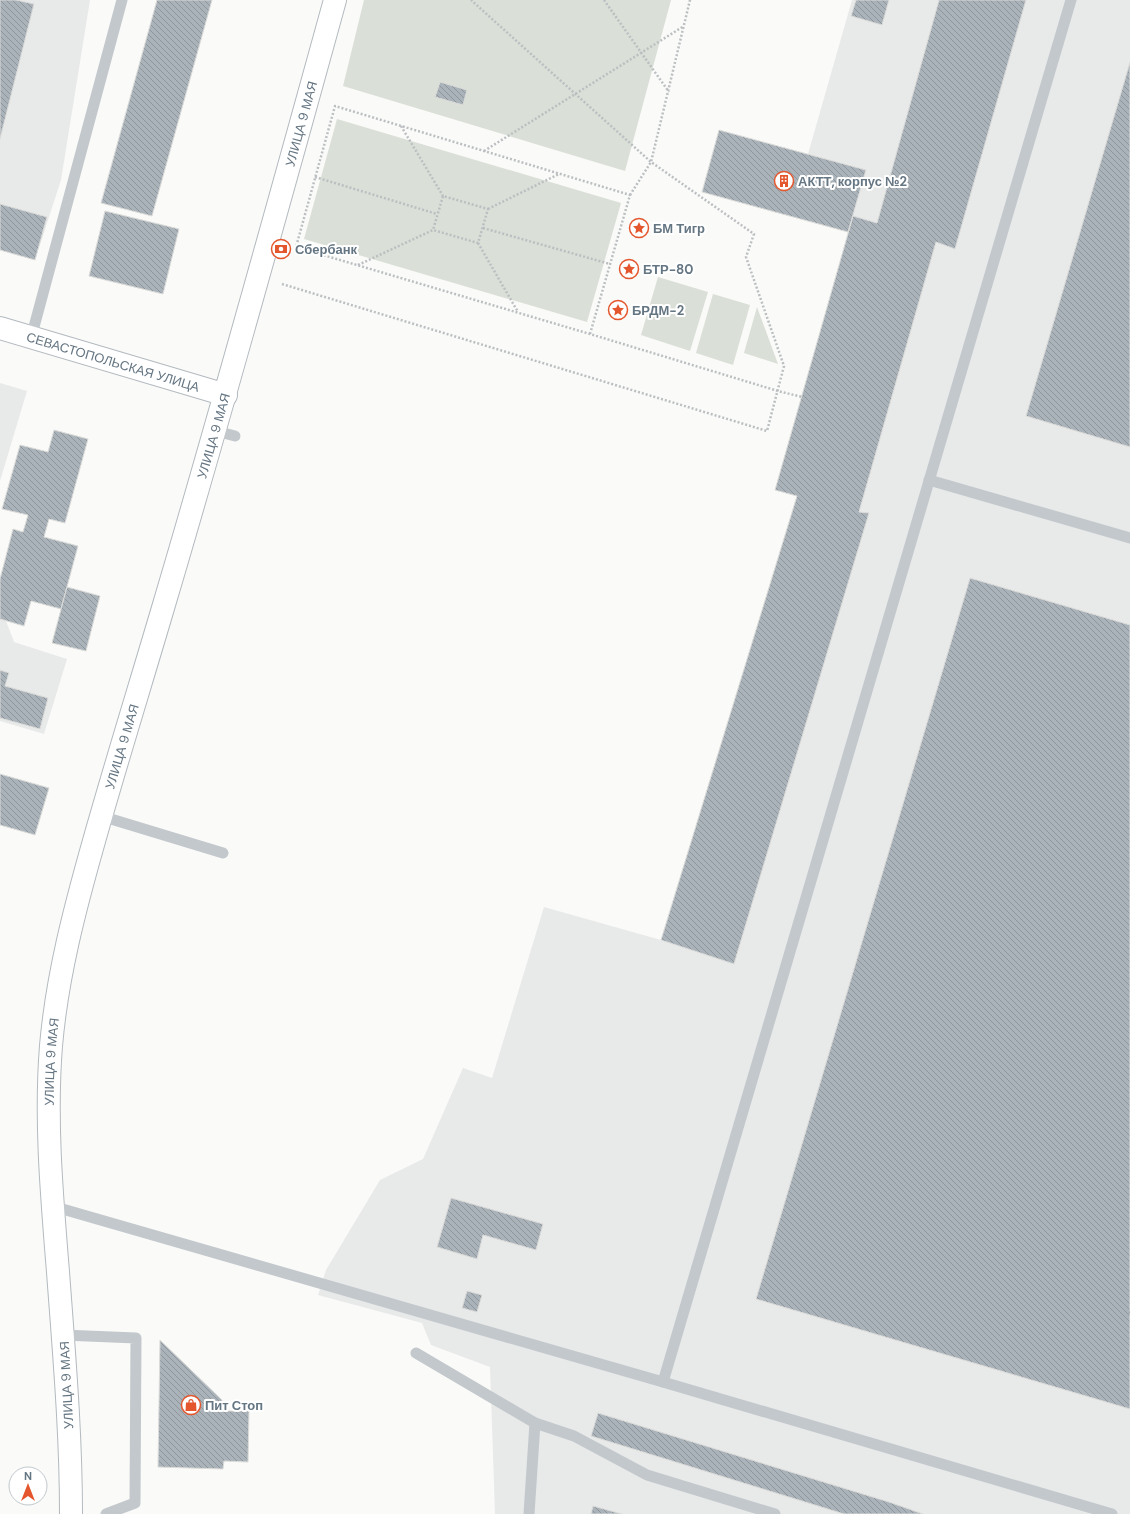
<svg xmlns="http://www.w3.org/2000/svg" width="1130" height="1514" font-family="'DM Sans',sans-serif">
<defs>
<pattern id="building-back-hatch" width="6" height="6" patternUnits="userSpaceOnUse"><rect width="6" height="6" fill="#aab3b9"/><path d="M-1 5l2 2M0 0l6 6M5-1l2 2" fill="none" stroke="#8e969c"/></pattern>
</defs>
<rect width="100%" height="100%" fill="#fafaf8"/>
<g fill="#e8e9e9">
<path d="M0,0H90L61,180L35,260L0,250Z"/>
<path d="M852,0H1130V1514H495L490,1367L431,1345L422,1323L318,1295L326,1270L380,1180L423,1159L463,1068L492,1078L544,907L661,940L797,496L775,490L866,170L808,154Z"/>
<path d="M0,383L27,391L0,481Z"/>
<path d="M0,619L6,621L14,642L67,659L44,734L0,721Z"/>
</g>
<g fill="#dadfd7">
<path d="M364,0H671L625,171L343,86Z"/>
<path d="M337,119L621,203L587,322L304,239Z"/>
<path d="M658,277L708,292L690,351L641,335Z"/>
<path d="M713,294L750,305L733,365L696,353Z"/>
<path d="M757,307L778,364L744,353Z"/>
</g>
<g fill="url(#building-back-hatch)" stroke="#dcdcda">
<path d="M0,0H16L34,4L0,139Z"/>
<path d="M157,0H212L152,216L101,203Z"/>
<path d="M856,0H889L882,25L851,16Z"/>
<path d="M939,0H1026L955,249L936,242L859,512L869,513L734,964L661,940L797,496L775,490L853,216L877,223Z"/>
<path d="M1130,62V447L1026,416Z"/>
<path d="M440,82L467,90L463,105L435,97Z"/>
<path d="M719,130L866,170L848,232L702,192Z"/>
<path d="M0,204L47,217L35,260L0,250Z"/>
<path d="M105,211L179,229L163,294L89,276Z"/>
<path d="M54,430L88,439L65,523L49,519L44,537L78,546L61,609L31,601L24,626L0,619V579L13,529L23,532L28,515L2,509L20,445L48,452Z"/>
<path d="M970,578L1130,625V1409L756,1299Z"/>
<path d="M67,587L100,596L86,651L52,643Z"/>
<path d="M0,670L9,673L5,686L48,698L40,729L0,718Z"/>
<path d="M0,774L49,788L35,835L0,825Z"/>
<path d="M451,1198L543,1224L536,1250L483,1235L477,1259L437,1247Z"/>
<path d="M467,1291L482,1295L477,1312L462,1308Z"/>
<path d="M160,1340L222,1400V1411H249L248,1462L224,1461L223,1469L158,1467Z"/>
<path d="M598,1413L889,1502L923,1514H844L591,1436Z"/>
<path d="M593,1506L622,1514H591Z"/>
</g>
<g fill="none" stroke-linecap="round" stroke-linejoin="round">
<g stroke="#b3babf" stroke-width="24">
<g id="secondary">
<path id="s1" d="M0,328L226,395"/>
<path id="s2" d="M71,1514C71,1433 64,1353 58,1272C52,1198 45,1121 51,1046C57,976 75,908 94,841C116,763 140,686 163,608C223,406 279,203 335,0"/>
</g>
</g>
<g stroke="#bbbfc2" stroke-width="2.5" stroke-dasharray="2 2" stroke-linecap="butt">
<path d="M604,0L669,92"/>
<path d="M401,126L443,196"/>
<path d="M484,151L684,26"/>
<path d="M315,177L437,214"/>
<path d="M630,195L651,162L690,0"/>
<path d="M488,209L559,174"/>
<path d="M483,228L610,264"/>
<path d="M478,243L518,312"/>
<path d="M358,265L433,230L478,243L488,209L443,196L433,230"/>
<path d="M282,284L767,431L784,366L746,257L754,234L651,162L471,0"/>
<path d="M590,334L630,195L335,106L296,247L590,334L778,391L802,397"/>
</g>
<g stroke="#c3c8cc" stroke-width="11">
<path d="M1071,0L663,1382L1112,1514"/>
<path d="M31,338L122,0"/>
<path d="M216,431L235,436"/>
<path d="M929,480L1130,538"/>
<path d="M101,816L223,853"/>
<path d="M52,1206L663,1382"/>
<path d="M63,1335L136,1338L135,1503L106,1514"/>
<path d="M416,1353L535,1423L574,1436L647,1475L775,1514"/>
<path d="M529,1514L535,1423"/>
</g>
<use href="#secondary" stroke="#fff" stroke-width="22"/>
<path stroke="#a2aab0" stroke-width="3" stroke-dasharray="6 3" stroke-linecap="butt" d="M1129,1312L1130,1313"/>
</g>
<defs>
<g id="building-ring" transform="scale(1)"><circle r="9.5" fill="#fff" stroke="#e4572e" stroke-width="1.5"/><path d="M-4-6H4V6H1V3H-1V6H-4ZM-2.5-4.3h1.7v1.8h-1.7ZM.8-4.3h1.7v1.8H.8ZM-2.5-1h1.7V.8h-1.7ZM.8-1h1.7V.8H.8Z" fill="#e4572e"/></g>
<g id="sight-ring" transform="scale(1)"><circle r="9.5" fill="#fff" stroke="#e4572e" stroke-width="1.5"/><path d="M0-6L1.8-2.2L6-1.7L2.9 1.2L3.7 5.4L0 3.3L-3.7 5.4L-2.9 1.2L-6-1.7L-1.8-2.2Z" fill="#e4572e"/></g>
<g id="bank-ring" transform="scale(1)"><circle r="9.5" fill="#fff" stroke="#e4572e" stroke-width="1.5"/><path d="M-6-4H6V4H-6ZM0-2.3a2.3 2.3 0 1 0 0 4.6a2.3 2.3 0 1 0 0-4.6Z" fill="#e4572e"/></g>
<g id="shop-ring" transform="scale(1)"><circle r="9.5" fill="#fff" stroke="#e4572e" stroke-width="1.5"/><path d="M-5-2.5h2.3a2.7 3.5 0 0 1 5.4 0H5L5.5 6h-11ZM-1.5-2.5h3a1.5 2.3 0 0 0-3 0Z" fill="#e4572e"/></g>
</defs>
<g fill-rule="evenodd">
<use href="#building-ring" x="784" y="181"/>
<use href="#sight-ring" x="639" y="228"/>
<use href="#bank-ring" x="281" y="249"/>
<use href="#sight-ring" x="629" y="269"/>
<use href="#sight-ring" x="618" y="310"/>
<use href="#shop-ring" x="191" y="1405"/>
</g>
<g text-anchor="middle" stroke-width="4" stroke-linejoin="round" paint-order="stroke">
<g font-size="13" fill="#657683" stroke="#fff">
<text dy="5" stroke="none"><textPath href="#s2" startOffset="1425">УЛИЦА 9 МАЯ</textPath></text>
<text dy="5" stroke="none"><textPath href="#s1" startOffset="118">СЕВАСТОПОЛЬСКАЯ УЛИЦА</textPath></text>
<text dy="5" stroke="none"><textPath href="#s2" startOffset="1101">УЛИЦА 9 МАЯ</textPath></text>
<text dy="5" stroke="none"><textPath href="#s2" startOffset="777">УЛИЦА 9 МАЯ</textPath></text>
<text dy="5" stroke="none"><textPath href="#s2" startOffset="453">УЛИЦА 9 МАЯ</textPath></text>
<text transform="translate(66 1385) rotate(-93)" y="5">УЛИЦА 9 МАЯ</text>
</g>
<g font-size="13" font-weight="bold" fill="#657683" stroke="#fff" text-anchor="start">
<text x="798" y="186">АКТТ, корпус №2</text>
<text x="653" y="233">БМ Тигр</text>
<text x="295" y="254">Сбербанк</text>
<text x="643" y="274">БТР-80</text>
<text x="632" y="315">БРДМ-2</text>
<text x="205" y="1410">Пит Стоп</text>
</g>
</g>
<g transform="translate(28 1486)"><circle r="19" fill="#ffffff" stroke="#c1c8cd"/>
<path d="M0-3L7 15L0 10L-7 15Z" fill="#e4572e"/>
<text y="-6" font-size="11" font-weight="bold" text-anchor="middle" fill="#657683">N</text>
</g>
</svg>
